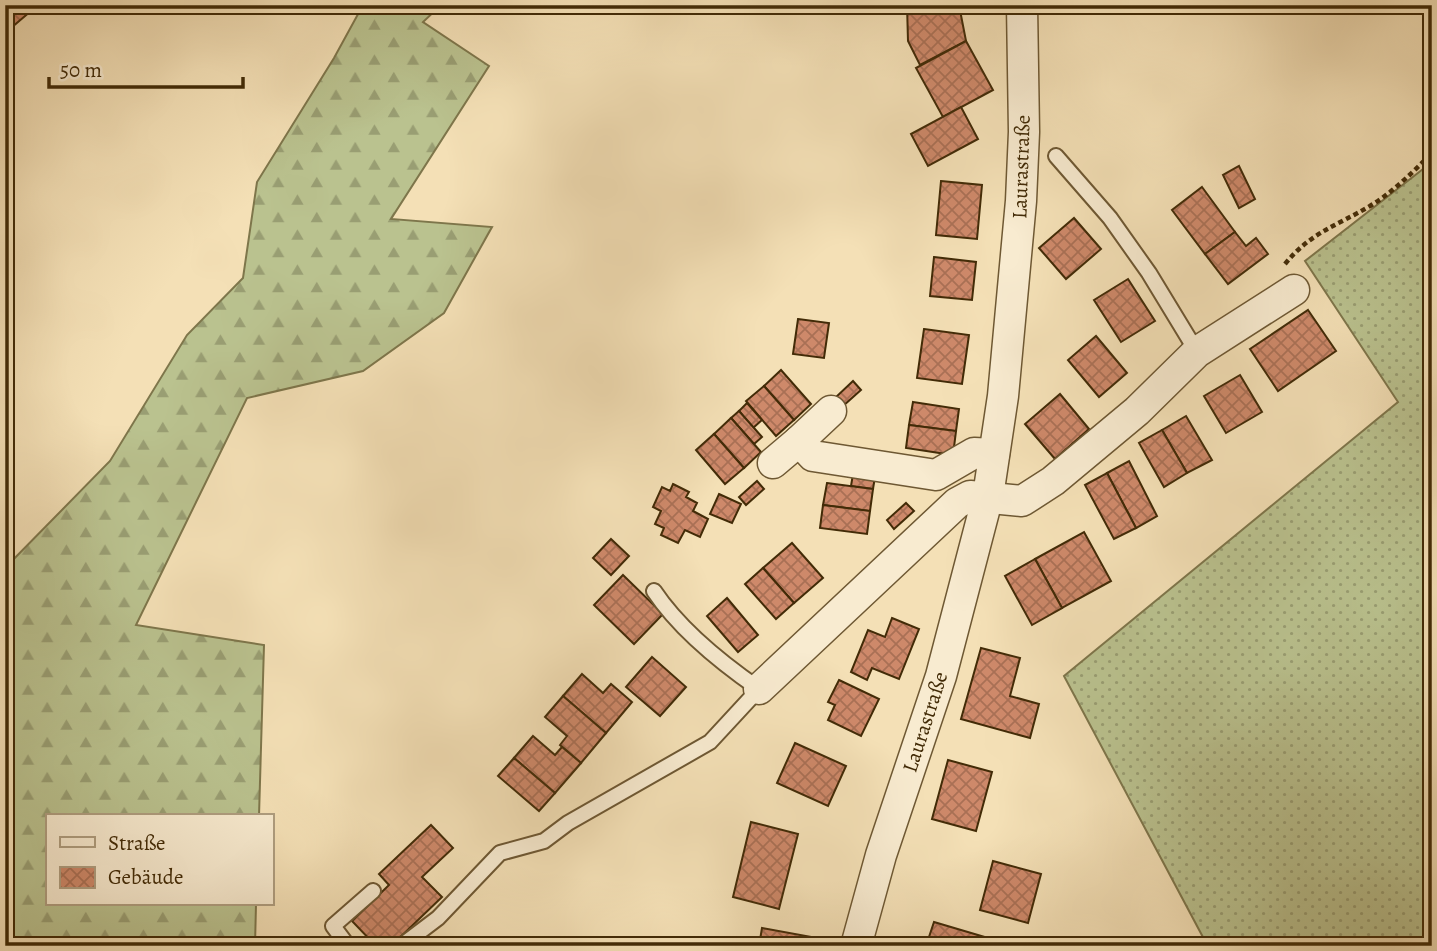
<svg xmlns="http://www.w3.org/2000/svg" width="1437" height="951" font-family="Alegreya,serif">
<defs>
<pattern id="grass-dots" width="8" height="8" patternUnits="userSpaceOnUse" patternTransform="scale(1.75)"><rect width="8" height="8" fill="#bac28f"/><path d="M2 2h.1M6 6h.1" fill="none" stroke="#999e73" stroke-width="1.8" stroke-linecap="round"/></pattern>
<pattern id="forest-firs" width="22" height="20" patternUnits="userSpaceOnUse" patternTransform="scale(1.75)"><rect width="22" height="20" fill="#bac28f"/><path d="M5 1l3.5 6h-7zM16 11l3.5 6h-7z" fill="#999e73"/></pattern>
<pattern id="building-cross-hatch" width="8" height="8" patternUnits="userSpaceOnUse" patternTransform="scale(1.75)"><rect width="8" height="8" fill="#ce896a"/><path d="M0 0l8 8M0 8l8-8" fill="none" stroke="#a97055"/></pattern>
</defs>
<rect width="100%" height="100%" fill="#f4e0b6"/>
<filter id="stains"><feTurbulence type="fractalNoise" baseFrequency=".00286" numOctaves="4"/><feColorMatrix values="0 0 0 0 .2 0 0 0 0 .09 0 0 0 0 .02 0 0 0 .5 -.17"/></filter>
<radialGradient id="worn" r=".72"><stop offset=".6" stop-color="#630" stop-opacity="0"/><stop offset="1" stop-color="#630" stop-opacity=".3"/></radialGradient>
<path fill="url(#grass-dots)" stroke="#7e764b" stroke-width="2" d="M1432,162V946H1201L1205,941L1064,676L1398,402L1305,261Z"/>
<path fill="url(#forest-firs)" stroke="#7e764b" stroke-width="2" d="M363,5H441L423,22L489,66L391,219L492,227L444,313L363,371L247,398L136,625L264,645L259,816H47V904H256L255,946H5V568L110,461L187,335L243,278L257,182L334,58Z"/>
<g fill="url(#building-cross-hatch)" stroke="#422b07" stroke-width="2">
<path d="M5,5H38L5,33Z"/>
<path d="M907,5H959L966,41L920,65L908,41Z"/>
<path d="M966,41L993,90L943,117L916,68Z"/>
<path d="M961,107L978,139L928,166L911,134Z"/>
<path d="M1239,166L1255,199L1239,208L1223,175Z"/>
<path d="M941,181L982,185L977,239L936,235Z"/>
<path d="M1202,187L1235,232L1205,254L1172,210Z"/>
<path d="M1074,218L1101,249L1066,279L1039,248Z"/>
<path d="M1235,232L1246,246L1256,238L1268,254L1228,284L1205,254Z"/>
<path d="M934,257L976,262L972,300L930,296Z"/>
<path d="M1128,279L1155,321L1121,342L1094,300Z"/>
<path d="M1308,310L1336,351L1278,391L1250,349Z"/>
<path d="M798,319L829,323L824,358L793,354Z"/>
<path d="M924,329L969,335L962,384L917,378Z"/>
<path d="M1096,336L1127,373L1099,397L1068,360Z"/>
<path d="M781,370L811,404L794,420L764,386Z"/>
<path d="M1240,375L1262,412L1226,433L1204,396Z"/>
<path d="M853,381L861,390L843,406L836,397Z"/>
<path d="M764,386L794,420L776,436L746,401Z"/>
<path d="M1060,394L1089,429L1055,459L1025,424Z"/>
<path d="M913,402L959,409L956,431L909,425Z"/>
<path d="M747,403L762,420L753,428L739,411Z"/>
<path d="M739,411L762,437L754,444L731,418Z"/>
<path d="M1186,416L1212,460L1187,473L1162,430Z"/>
<path d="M731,418L761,452L744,468L714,434Z"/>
<path d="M909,425L956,431L953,455L906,448Z"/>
<path d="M1162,430L1187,473L1164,487L1139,443Z"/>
<path d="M714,434L744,468L725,484L696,450Z"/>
<path d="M1129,461L1157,516L1136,528L1107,473Z"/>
<path d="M1107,473L1136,528L1114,539L1085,485Z"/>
<path d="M853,474L875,477L873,489L851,486Z"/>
<path d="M757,481L764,489L746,505L739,497Z"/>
<path d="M827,483L873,489L870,511L823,505Z"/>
<path d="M673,484L689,492L686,497L697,503L693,511L708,519L700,537L685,530L678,543L661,535L664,528L655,524L661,511L653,507L662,487L670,491Z"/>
<path d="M719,494L741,504L732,523L710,514Z"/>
<path d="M906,503L914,511L894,529L887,520Z"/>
<path d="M823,505L870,511L867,534L820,528Z"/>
<path d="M1084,532L1111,581L1062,608L1035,559Z"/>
<path d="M611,539L629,556L611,575L593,558Z"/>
<path d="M792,543L823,578L794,603L763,568Z"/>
<path d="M1035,559L1062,608L1032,625L1005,576Z"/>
<path d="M763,568L794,603L776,619L745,584Z"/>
<path d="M623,575L663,614L634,644L594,605Z"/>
<path d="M727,598L758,635L738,652L707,616Z"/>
<path d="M892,618L919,629L899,679L872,668L867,680L851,672L868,630L885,637Z"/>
<path d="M981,648L1020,658L1010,696L1039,704L1030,738L961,719Z"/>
<path d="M652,657L686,687L660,716L626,687Z"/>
<path d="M582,674L603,693L611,684L632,702L606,733L563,696Z"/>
<path d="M839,680L879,699L861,736L828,720L835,705L828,702Z"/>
<path d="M563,696L606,733L581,763L560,745L567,736L545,717Z"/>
<path d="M533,736L555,755L562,747L581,763L555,793L514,758Z"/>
<path d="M795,743L846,766L828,806L777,783Z"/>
<path d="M514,758L555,793L539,811L498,776Z"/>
<path d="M948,760L992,772L976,831L932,819Z"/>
<path d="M751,822L798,834L779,909L733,897Z"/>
<path d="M431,825L453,848L422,877L442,897L391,946H376L352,921L389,885L379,874Z"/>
<path d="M993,861L1041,874L1028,923L980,910Z"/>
<path d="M934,922L988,938L986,946H926Z"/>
<path d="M762,928L817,938L815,946H759Z"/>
</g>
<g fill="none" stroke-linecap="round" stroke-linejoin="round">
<g stroke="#6e5833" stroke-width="18">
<g id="service">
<path d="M1056,156L1110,218L1149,273L1197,352"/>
<path d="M348,946L333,926L373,891"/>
<path d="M401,946L438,918L500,853L544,841L568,823L710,742L759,689C720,662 680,630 654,591"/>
</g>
</g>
<g stroke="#6e5833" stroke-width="33">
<g id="minor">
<path d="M799,441L831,411"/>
<path d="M773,463L799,441L813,456L936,475L974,453L994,454"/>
<path d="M759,689L957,503L970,496L1022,501L1053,481L1137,411L1197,352L1294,290"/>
<path d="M856,946L881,855L941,676L988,496L1003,396L1021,201L1024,132L1022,5"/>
</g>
</g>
<path stroke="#422b07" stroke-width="4.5" stroke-dasharray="5 3.5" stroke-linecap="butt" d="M1285,264C1310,233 1336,226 1370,206C1393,192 1412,173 1432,153"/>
<use href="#service" stroke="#f8ebd0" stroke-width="14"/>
<use href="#minor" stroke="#f8ebd0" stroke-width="30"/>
</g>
<g text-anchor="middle" stroke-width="6" stroke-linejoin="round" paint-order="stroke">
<g font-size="21" fill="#422b07" stroke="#f8ebd0">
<text transform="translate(1021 167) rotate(-88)" y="7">Laurastraße</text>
<text transform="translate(925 722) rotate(-72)" y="7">Laurastraße</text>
</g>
</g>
<rect width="1437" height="951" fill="none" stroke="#f4e0b6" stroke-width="28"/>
<rect x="7" y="7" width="1423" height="937" fill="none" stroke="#422b07" stroke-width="3.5"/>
<rect x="14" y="14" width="1409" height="923" fill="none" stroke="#422b07" stroke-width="2"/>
<rect x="46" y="814" width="228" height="91" fill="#f8ebd0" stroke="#af9e80" stroke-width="2"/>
<rect x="60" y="837" width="35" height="10" fill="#f8ebd0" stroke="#af9e80" stroke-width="2"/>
<text x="108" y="850" font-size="21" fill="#422b07">Straße</text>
<rect x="60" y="867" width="35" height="21" fill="url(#building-cross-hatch)" stroke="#af9e80" stroke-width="2"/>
<text x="108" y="884" font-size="21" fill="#422b07">Gebäude</text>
<path d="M49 77v10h194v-10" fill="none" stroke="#422b07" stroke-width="3.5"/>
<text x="60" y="77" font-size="21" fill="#422b07" stroke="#f8ebd0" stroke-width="5" paint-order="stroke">50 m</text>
<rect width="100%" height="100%" filter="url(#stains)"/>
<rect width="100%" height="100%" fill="url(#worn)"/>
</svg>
